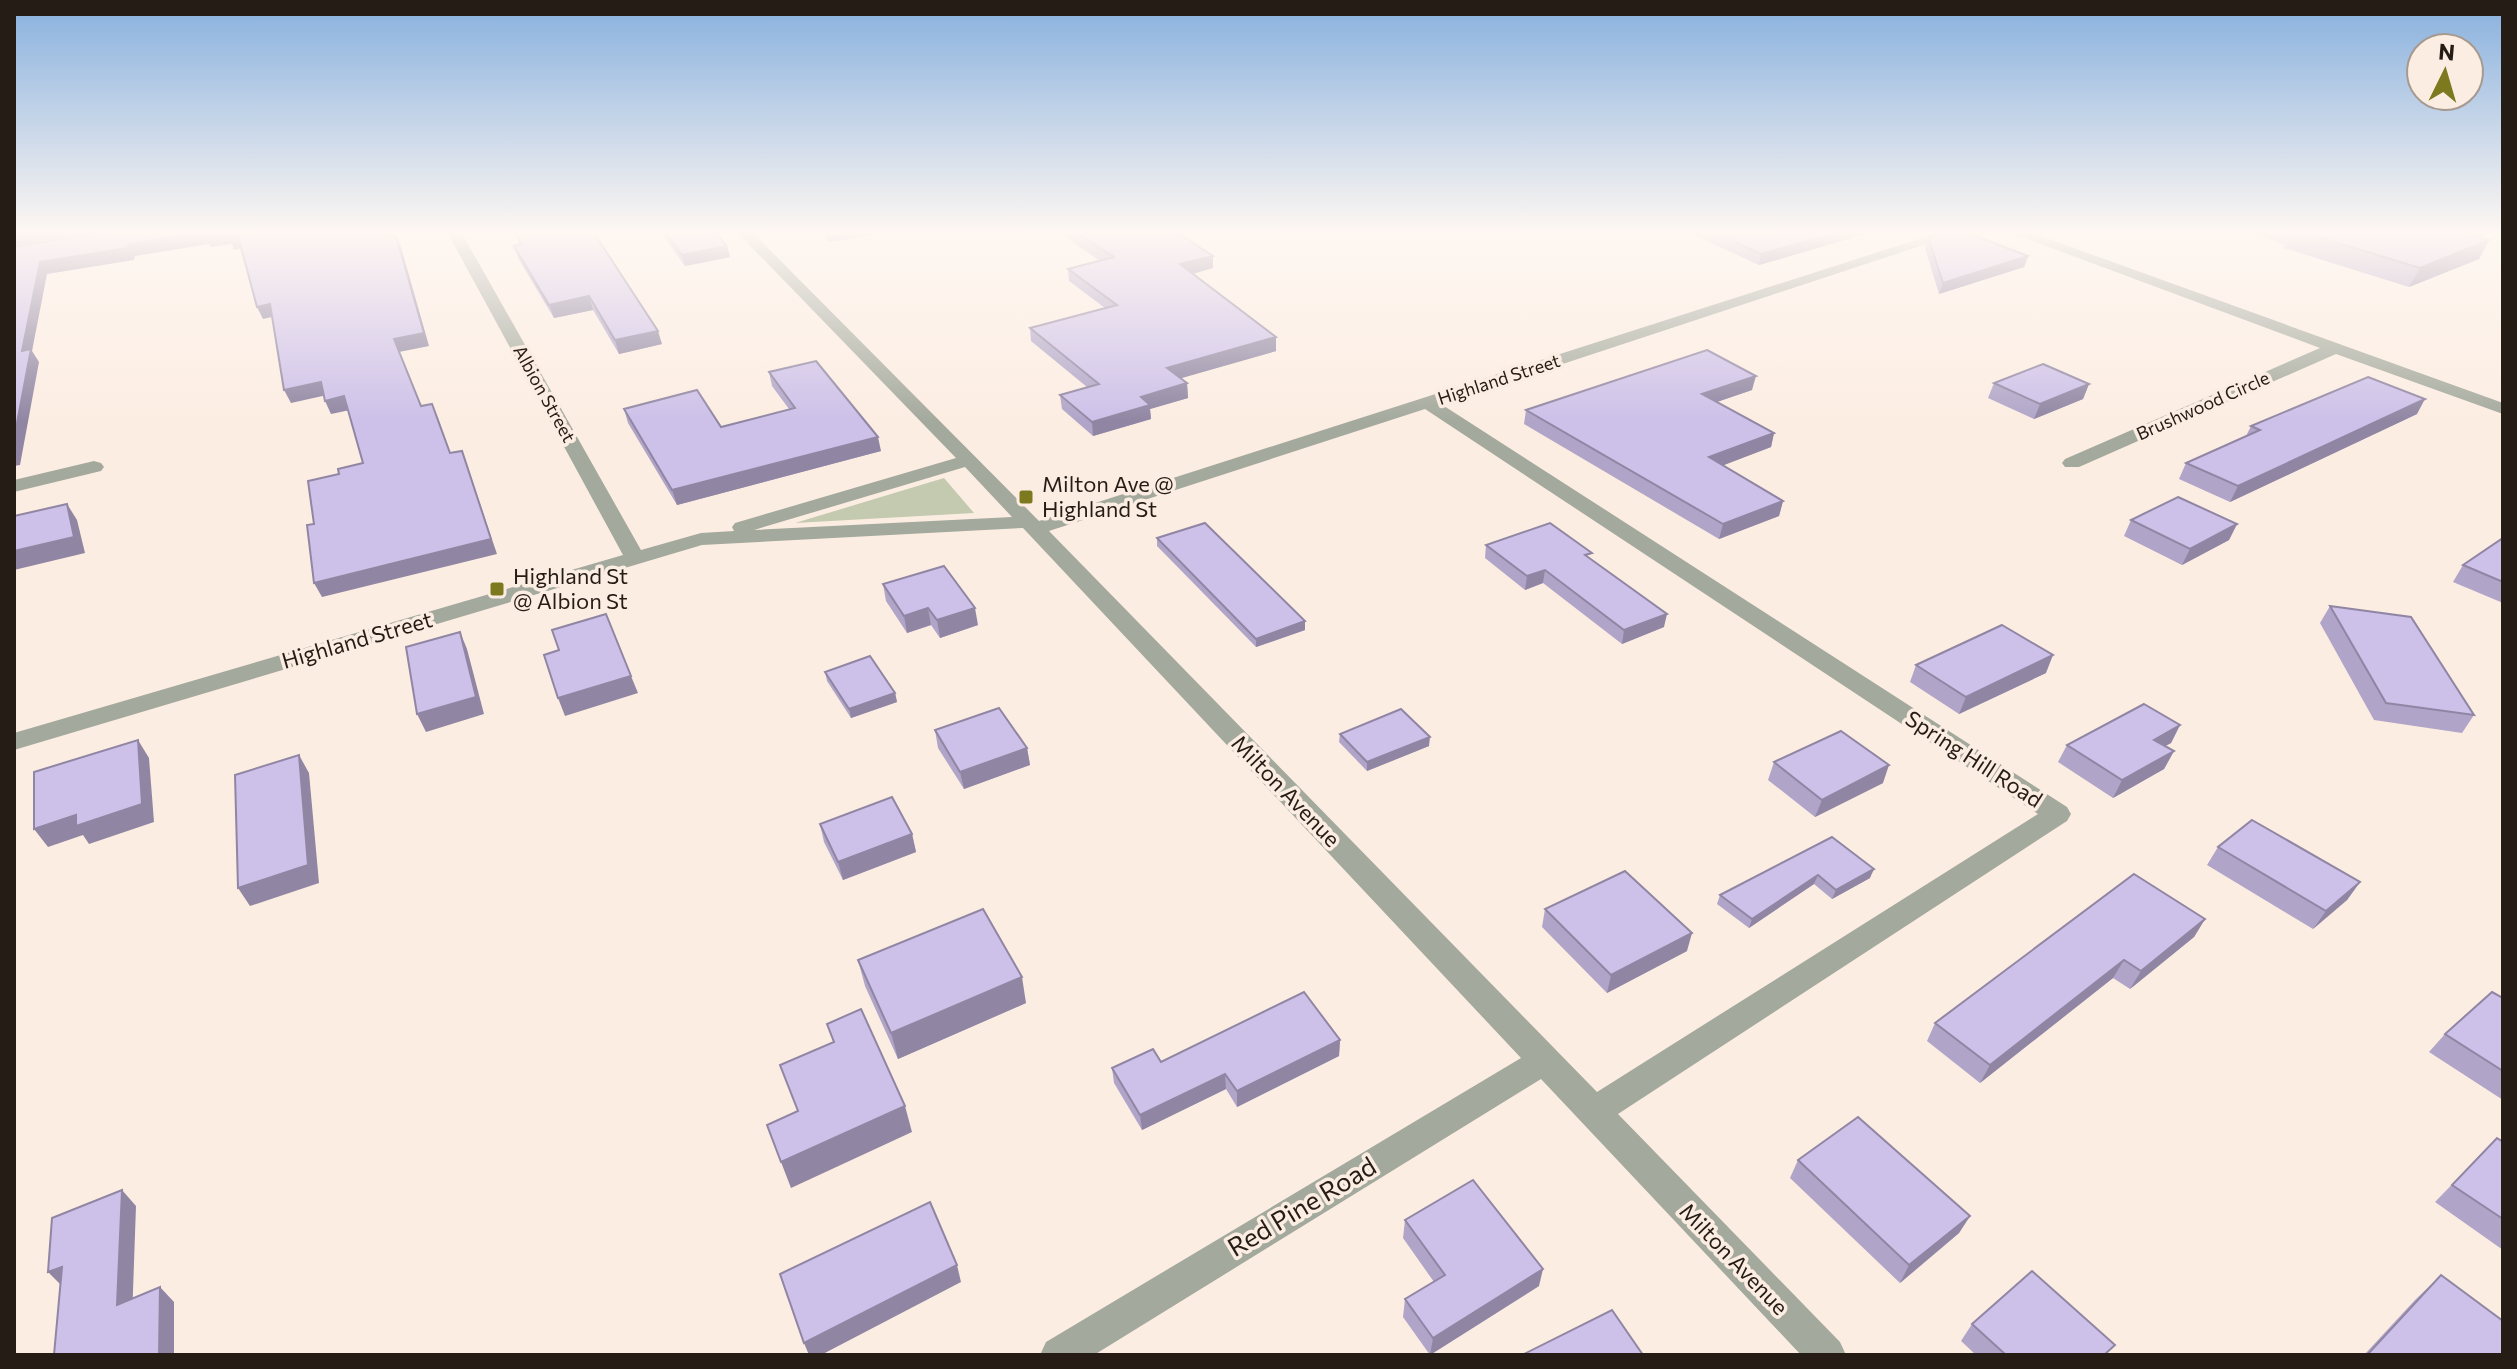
<svg xmlns="http://www.w3.org/2000/svg" width="2517" height="1369" font-family="Commissioner,sans-serif">
<rect width="100%" height="100%" fill="#fcede2"/>
<path fill="#c4caaf" d="M944,478L974,513L795,523Z"/>
<g fill="none" stroke-linecap="round" stroke-linejoin="round">
<g fill="#a4a99d" fill-rule="evenodd">
<path d="M446,230H460L641,550L701,533L734,531L732,527L735,523L956,458L735,230H750L1039,521L1947,230H1969L1441,404L2067,807L2071,814L2067,821L1618,1114L1840,1342L1846,1355H1801L1541,1079L1094,1355H1040L1046,1342L1521,1058L1023,528L702,545L14,750V733L623,555ZM1425,409L2038,814L1597,1092L1049,531ZM965,467L1012,517L754,530Z"/>
<path d="M2003,230H2024L2503,403V414L2336,354L2079,467H2065L2062,463L2065,459L2320,348Z"/>
<path d="M94,461L101,463L104,467L101,471L14,492V480Z"/>
</g>
</g>
<g fill="#b0a5c8">
<path d="M512,230H592L662,344L619,354L593,310L554,318L518,258L514,246L520,245Z"/>
<path d="M659,230H714L727,246L730,257L685,266Z"/>
<path d="M818,230H873L874,235L829,242Z"/>
<path d="M1055,230H1173L1213,268L1193,274L1276,337V351L1180,378L1187,383L1188,398L1150,409L1151,419L1093,436L1062,409L1060,395L1087,387L1031,341L1030,328L1105,308L1069,281L1068,269L1100,261Z"/>
<path d="M1683,230H1879L1759,265Z"/>
<path d="M2242,230H2498L2479,237L2489,240L2479,259L2409,287L2284,248L2285,245Z"/>
<path d="M1928,237L2028,256L2024,267L1939,294L1925,248Z"/>
<path d="M769,372L881,451L677,505L628,423L624,409L721,427L789,409L772,386Z"/>
<path d="M1994,383L2089,384L2083,399L2034,419L1988,398Z"/>
<path d="M1752,390L1717,402L1774,433L1771,447L1723,465L1783,501L1779,516L1719,539L1524,424L1526,410Z"/>
<path d="M2417,414L2230,502L2179,479L2186,463L2246,436L2251,426Z"/>
<path d="M2131,520L2237,524L2229,540L2182,565L2124,536Z"/>
<path d="M1157,538L1305,621V630L1256,647L1157,546Z"/>
<path d="M2503,538V603L2453,582L2463,565Z"/>
<path d="M1486,545L1591,559L1664,627L1622,644L1543,583L1525,590L1485,558Z"/>
<path d="M883,584L978,625L940,638L931,625L907,633L886,601Z"/>
<path d="M2330,606L2474,715L2462,733L2374,720L2320,623Z"/>
<path d="M1916,665L2046,673L1959,714L1910,682Z"/>
<path d="M825,672L895,693L897,702L851,718L827,681Z"/>
<path d="M2180,725L2171,743L2165,746L2174,751L2164,769L2113,798L2058,762L2067,745Z"/>
<path d="M935,730L1027,748L1030,765L964,789L938,748Z"/>
<path d="M1340,734L1429,746L1367,771L1339,742Z"/>
<path d="M1774,762L1883,783L1815,817L1768,780Z"/>
<path d="M820,824L912,834L916,852L843,880L824,842Z"/>
<path d="M1832,837L1870,878L1832,899L1814,884L1749,928L1717,904L1720,895Z"/>
<path d="M2218,847L2360,882L2347,900L2313,929L2207,865Z"/>
<path d="M1545,909L1687,951L1607,993L1542,927Z"/>
<path d="M2205,919L2194,937L2130,989L2113,978L1980,1083L1927,1041L1935,1023Z"/>
<path d="M858,960L1026,1003L898,1059L865,986Z"/>
<path d="M2503,998V1100L2429,1052L2445,1034Z"/>
<path d="M1340,1040L1339,1056L1237,1107L1226,1089L1142,1130L1114,1083L1112,1068Z"/>
<path d="M2497,1138L2503,1142V1250L2435,1202Z"/>
<path d="M1798,1160L1970,1216L1959,1233L1900,1283L1790,1178Z"/>
<path d="M1405,1220L1539,1286L1430,1355L1403,1317L1405,1299L1434,1282L1403,1238Z"/>
<path d="M2441,1275L2503,1355H2364L2415,1300Z"/>
<path d="M1972,1324L2107,1355H1976L1961,1341Z"/>
</g>
<g fill="#9086a3">
<path d="M32,230H105L14,246V233Z"/>
<path d="M861,230H873L874,235L829,242L827,235Z"/>
<path d="M1846,230H1879L1759,265L1761,254Z"/>
<path d="M2458,230H2498L2446,249Z"/>
<path d="M206,232H229L238,236L244,248L234,250L232,244L211,247L209,244L135,256L134,260L47,274L32,351L39,362L20,465L14,466V439L22,351L40,262L129,244Z"/>
<path d="M396,236L401,247L429,346L399,352L394,339Z"/>
<path d="M2489,240L2479,259L2409,287L2420,268Z"/>
<path d="M727,246L730,257L685,266L682,255Z"/>
<path d="M1213,256V268L1180,277V264Z"/>
<path d="M2028,256L2024,267L1939,294L1943,283Z"/>
<path d="M589,296L593,310L554,318L549,305Z"/>
<path d="M270,304L276,316L263,319L257,307Z"/>
<path d="M658,331L662,344L619,354L615,340Z"/>
<path d="M1276,337V351L1168,382L1167,368Z"/>
<path d="M1756,376L1752,390L1699,408L1702,394Z"/>
<path d="M321,382L327,395L291,403L284,390Z"/>
<path d="M1187,383L1188,398L1150,409L1151,419L1093,436L1092,422L1141,397Z"/>
<path d="M2089,384L2083,399L2034,419L2040,404Z"/>
<path d="M344,396L350,410L331,414L325,401Z"/>
<path d="M2425,399L2417,414L2230,502L2238,486Z"/>
<path d="M1774,433L1771,447L1706,472L1709,457Z"/>
<path d="M878,437L881,451L677,505L672,490Z"/>
<path d="M462,451L497,554L322,597L314,583Z"/>
<path d="M1783,501L1779,516L1719,539L1723,524Z"/>
<path d="M67,504L77,520L85,553L14,570V551Z"/>
<path d="M2237,524L2229,540L2182,565L2190,549Z"/>
<path d="M1545,570L1543,583L1525,590L1527,576Z"/>
<path d="M928,608L931,625L907,633L904,616Z"/>
<path d="M975,608L978,625L940,638L937,620Z"/>
<path d="M1667,614L1664,627L1622,644L1624,630Z"/>
<path d="M1305,621V630L1256,647V639Z"/>
<path d="M460,632L467,649L484,714L426,732L417,714Z"/>
<path d="M2053,655L2046,673L1959,714L1966,697Z"/>
<path d="M631,676L638,693L565,716L558,698Z"/>
<path d="M895,693L897,702L851,718L849,709Z"/>
<path d="M2180,725L2171,743L2145,757L2154,740Z"/>
<path d="M1430,737L1429,746L1367,771V762Z"/>
<path d="M138,740L149,758L154,822L89,844L83,835L48,847L34,829Z"/>
<path d="M1027,748L1030,765L964,789L960,772Z"/>
<path d="M2174,751L2164,769L2113,798L2122,780Z"/>
<path d="M299,755L309,773L319,883L250,906L238,888Z"/>
<path d="M1889,765L1883,783L1815,817L1822,800Z"/>
<path d="M912,834L916,852L843,880L838,862Z"/>
<path d="M1874,869L1870,878L1832,899L1836,890Z"/>
<path d="M1818,875L1814,884L1749,928L1752,919Z"/>
<path d="M2360,882L2347,900L2313,929L2326,911Z"/>
<path d="M2205,919L2194,937L2130,989L2141,971Z"/>
<path d="M1692,933L1687,951L1607,993L1611,975Z"/>
<path d="M2124,960L2113,978L1980,1083L1990,1065Z"/>
<path d="M1022,977L1026,1003L898,1059L891,1033Z"/>
<path d="M1340,1040L1339,1056L1237,1107V1091Z"/>
<path d="M1225,1074L1226,1089L1142,1130L1140,1115Z"/>
<path d="M905,1106L912,1132L791,1188L781,1162Z"/>
<path d="M122,1190L136,1206L132,1320L117,1305Z"/>
<path d="M1970,1216L1959,1233L1900,1283L1909,1265Z"/>
<path d="M957,1265L961,1282L821,1355H809L804,1343Z"/>
<path d="M62,1267L63,1287L48,1272Z"/>
<path d="M1543,1269L1539,1286L1430,1355L1433,1338Z"/>
<path d="M160,1287L174,1302V1355H159Z"/>
</g>
<g fill="#cdc0e9" stroke="#9086a3" stroke-width="2">
<path d="M14,230H32L14,233Z"/>
<path d="M114,230H386L388,237L396,236L424,333L394,339L421,406L432,404L450,453L462,451L491,539L314,583L307,525L314,524L308,481L339,474L338,469L363,463L344,396L325,401L321,382L284,390L270,304L257,307L238,236L229,238V232L206,236V232L129,244L128,248L40,262L22,351L31,349L14,439V247Z"/>
<path d="M514,230H592L658,331L615,340L589,296L549,305L514,246L522,244Z"/>
<path d="M664,230H714L727,246L682,255Z"/>
<path d="M823,230H861L827,235Z"/>
<path d="M1072,230H1173L1213,256L1180,264L1276,337L1167,368L1187,383L1141,397L1150,405L1092,422L1060,395L1099,384L1030,328L1117,305L1068,269L1114,257Z"/>
<path d="M1708,230H1846L1761,254Z"/>
<path d="M1950,230H1960L2028,256L1943,283L1928,237Z"/>
<path d="M2295,230H2458L2456,231L2489,240L2420,268Z"/>
<path d="M1707,350L1756,376L1702,394L1774,433L1709,457L1783,501L1723,524L1526,410Z"/>
<path d="M816,361L878,437L672,490L624,409L697,390L721,427L795,408L769,372Z"/>
<path d="M2043,364L2089,384L2040,404L1994,383Z"/>
<path d="M2368,377L2425,399L2238,486L2186,463L2260,430L2251,426Z"/>
<path d="M2178,497L2237,524L2190,549L2131,520Z"/>
<path d="M67,504L74,537L14,551V516Z"/>
<path d="M1205,523L1305,621L1256,639L1157,538Z"/>
<path d="M1550,523L1592,553L1585,555L1667,614L1624,630L1545,570L1527,576L1486,545Z"/>
<path d="M2503,538V582L2463,565Z"/>
<path d="M944,566L975,608L937,620L928,608L904,616L883,584Z"/>
<path d="M2330,606L2411,617L2474,715L2386,703Z"/>
<path d="M606,614L631,676L558,698L544,655L559,650L552,630Z"/>
<path d="M2002,625L2053,655L1966,697L1916,665Z"/>
<path d="M460,632L476,697L417,714L406,647Z"/>
<path d="M870,656L895,693L849,709L825,672Z"/>
<path d="M2144,704L2180,725L2154,740L2174,751L2122,780L2067,745Z"/>
<path d="M999,708L1027,748L960,772L935,730Z"/>
<path d="M1401,709L1430,737L1367,762L1340,734Z"/>
<path d="M1841,731L1889,765L1822,800L1774,762Z"/>
<path d="M138,740L142,804L76,826V815L34,829V772Z"/>
<path d="M299,755L308,865L238,888L235,775Z"/>
<path d="M892,797L912,834L838,862L820,824Z"/>
<path d="M2252,820L2360,882L2326,911L2218,847Z"/>
<path d="M1832,837L1874,869L1836,890L1818,875L1752,919L1720,895Z"/>
<path d="M1625,871L1692,933L1611,975L1545,909Z"/>
<path d="M2134,874L2205,919L2141,971L2124,960L1990,1065L1935,1023Z"/>
<path d="M983,909L1022,977L891,1033L858,960Z"/>
<path d="M1304,992L1340,1040L1237,1091L1225,1074L1140,1115L1112,1068L1153,1049L1161,1062Z"/>
<path d="M2492,992L2503,998V1071L2445,1034Z"/>
<path d="M861,1009L905,1106L781,1162L767,1125L798,1111L780,1065L834,1042L827,1024Z"/>
<path d="M1858,1117L1970,1216L1909,1265L1798,1160Z"/>
<path d="M2497,1138L2503,1142V1219L2452,1185Z"/>
<path d="M1473,1180L1543,1269L1433,1338L1405,1299L1445,1275L1405,1220Z"/>
<path d="M122,1190L117,1305L160,1287L159,1355H54L62,1267L48,1272L52,1218Z"/>
<path d="M930,1202L957,1265L804,1343L780,1274Z"/>
<path d="M2032,1271L2115,1345L2104,1355H2006L1972,1324Z"/>
<path d="M2441,1275L2503,1321V1355H2367Z"/>
<path d="M1612,1310L1643,1355H1522Z"/>
</g>
<linearGradient id="sky" x2="0" y2="1"><stop stop-color="#87b0de"/><stop offset="0.55" stop-color="#fef7f2"/><stop offset="1" stop-color="#fef7f2" stop-opacity="0"/></linearGradient>
<rect width="2517" height="422" fill="url(#sky)"/>
<g fill="#7d791f" stroke="#fcede2" stroke-width="3">
<rect x="1018" y="489" width="16" height="16" rx="4"/>
<rect x="489" y="581" width="16" height="16" rx="4"/>
</g>
<g text-anchor="middle" stroke-width="7" stroke-linejoin="round" paint-order="stroke">
<g font-size="18" fill="#251c15" stroke="#fcede2">
<text transform="translate(1499 380) rotate(-18)" y="6">Highland Street</text>
<text transform="translate(544 394) rotate(61)" y="6">Albion Street</text>
<text transform="translate(2203 406) rotate(-24)" y="6">Brushwood Circle</text>
</g>
<g font-size="22" fill="#251c15" stroke="#fcede2" text-anchor="start">
<text x="1042" y="492">Milton Ave @<tspan x="1042" dy="25">Highland St</tspan></text>
<text x="513" y="584">Highland St<tspan x="513" dy="25">@ Albion St</tspan></text>
</g>
<g font-size="22" fill="#251c15" stroke="#fcede2">
<text transform="translate(357 640) rotate(-16)" y="8">Highland Street</text>
<text transform="translate(1974 759) rotate(33)" y="8">Spring Hill Road</text>
<text transform="translate(1286 791) rotate(46)" y="8">Milton Avenue</text>
<text transform="translate(1734 1259) rotate(46)" y="8">Milton Avenue</text>
</g>
<g font-size="26" fill="#251c15" stroke="#fcede2">
<text transform="translate(1302 1207) rotate(-31)" y="9">Red Pine Road</text>
</g>
</g>
<rect width="2517" height="1369" fill="none" stroke="#251c15" stroke-width="32"/>
<g transform="translate(2445 72) rotate(5)"><circle r="38" fill="#fcede2" stroke="#a69990" stroke-width="2"/>
<path d="M0-6L14 30L0 20L-14 30Z" fill="#7d791f"/>
<text y="-12" font-size="22" font-weight="bold" text-anchor="middle" fill="#251c15">N</text>
</g>
</svg>
